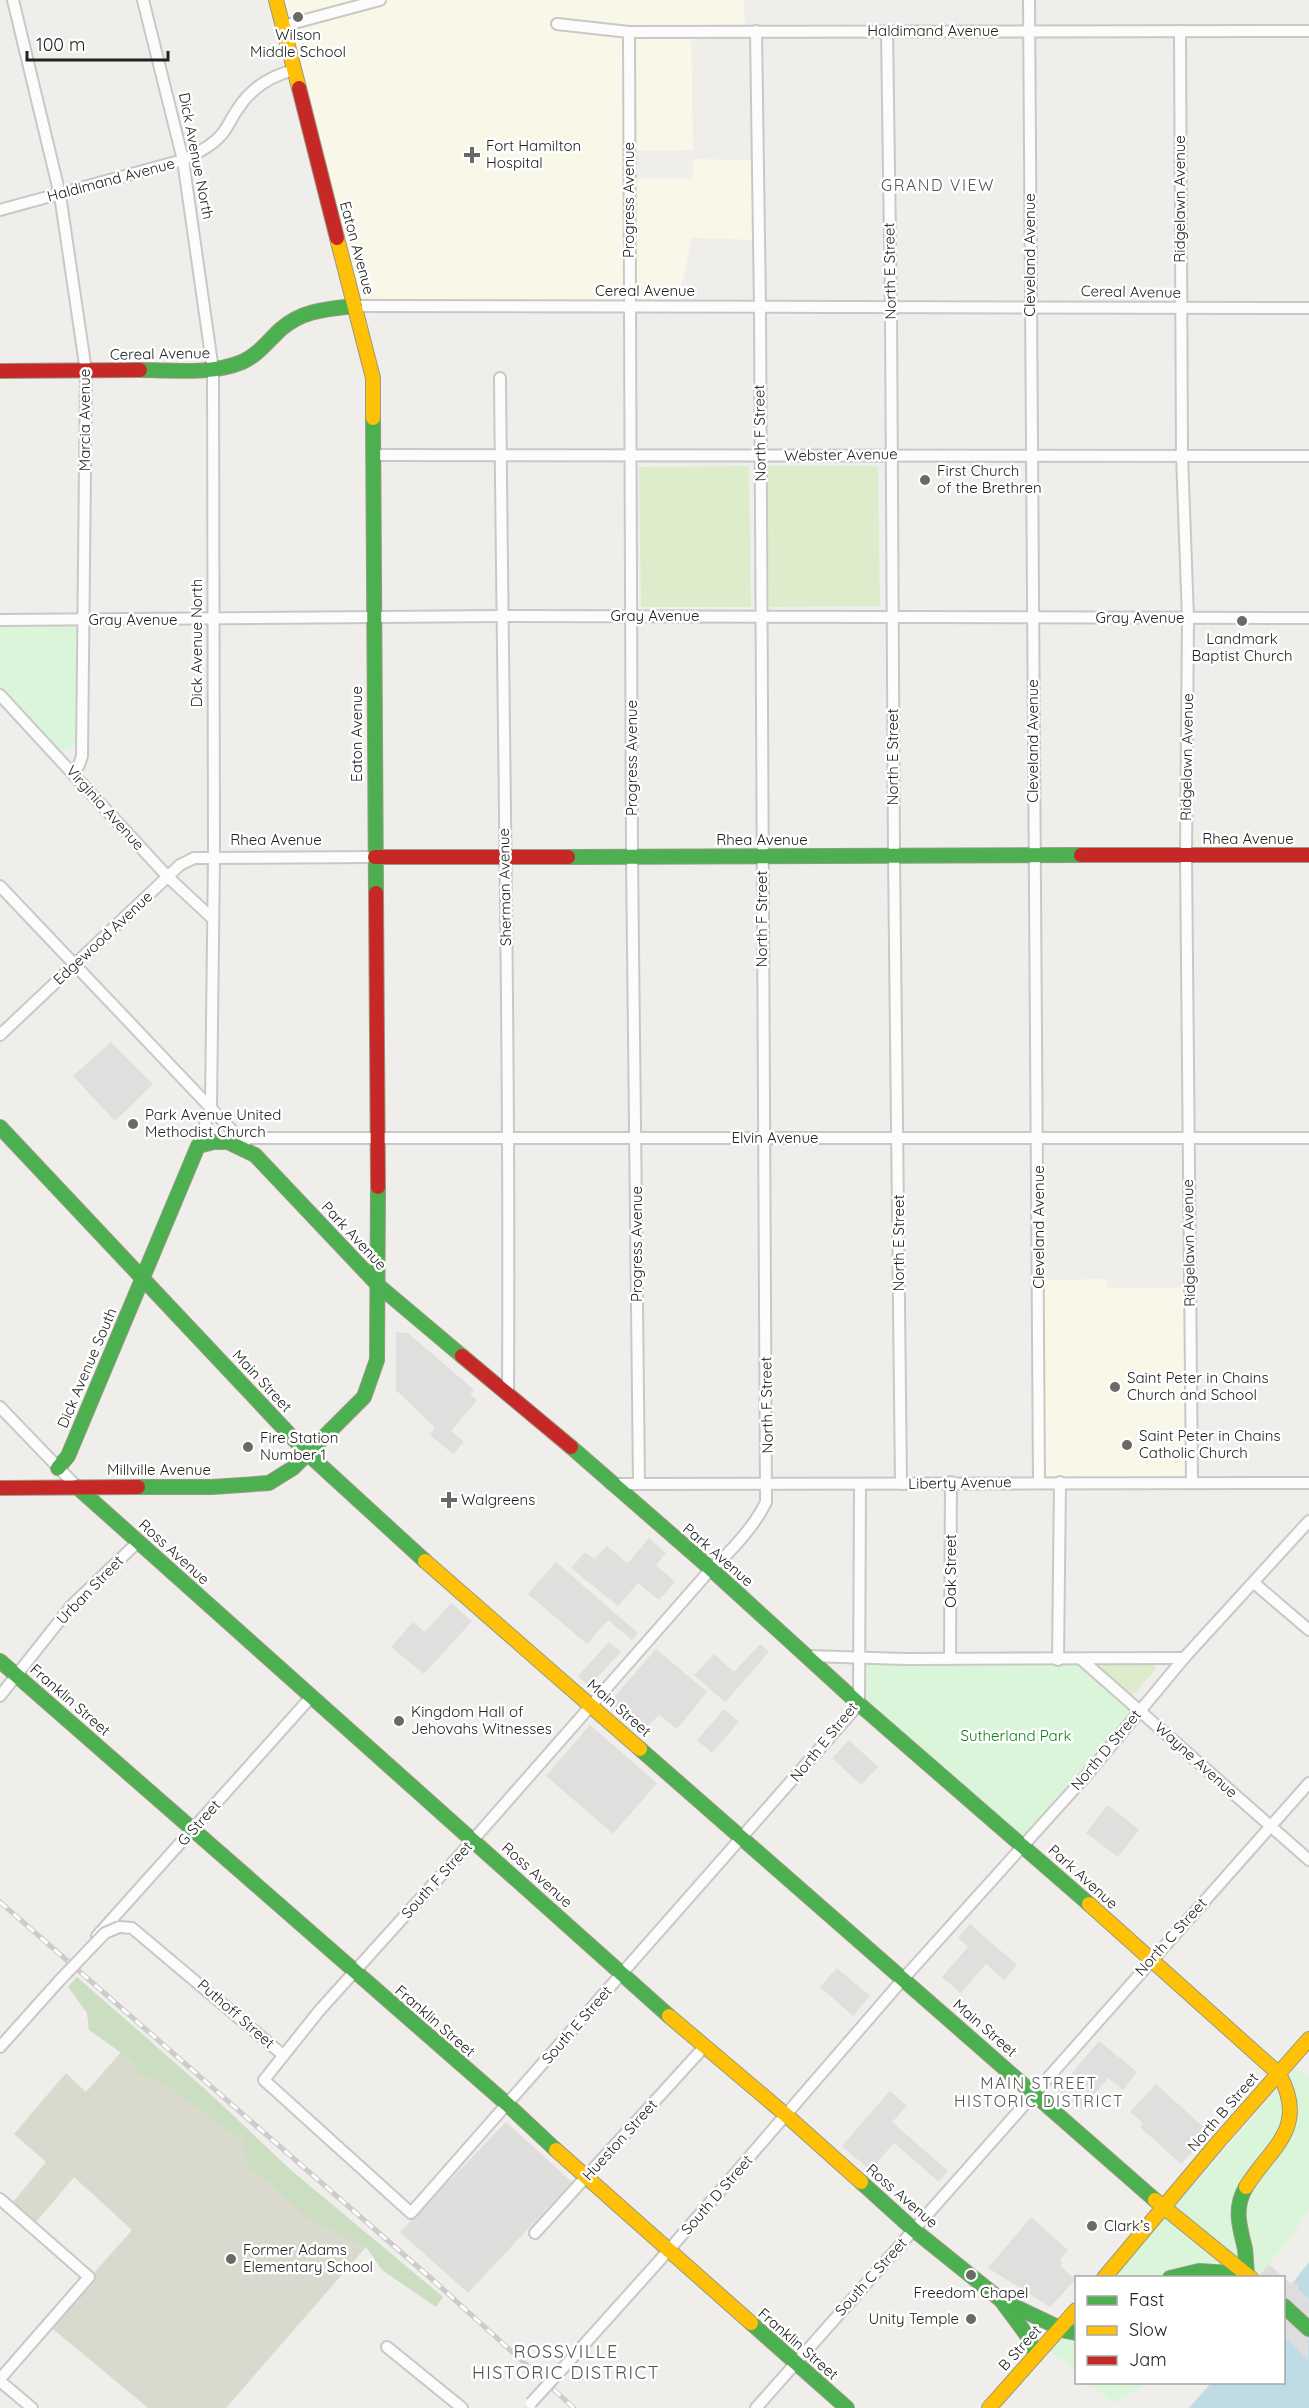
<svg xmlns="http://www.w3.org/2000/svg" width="1309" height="2408" font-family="Quicksand,sans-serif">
<rect width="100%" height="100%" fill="#f0eeeb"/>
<path fill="#dfdedc" d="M506,2122L572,2182L468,2293L400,2232Z"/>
<g fill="#f8f7e8">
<path d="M276,0H744L745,31H691L693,150L630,151V179H693V159L758,160L759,240L692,238L677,307L355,306Z"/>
<path d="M1107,1279V1288H1190L1192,1482H1039V1280Z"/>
</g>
<path fill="#d9d9cd" d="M129,2043L366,2247L226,2408H148L48,2325L132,2230L74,2177L32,2227L9,2207L46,2162L14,2134L66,2073L86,2092Z"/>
<g fill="#ddeccb">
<path d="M749,466L751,607H641L639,467Z"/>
<path d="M767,466H878L880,606L769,607Z"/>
<path d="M1105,1663H1153L1156,1669L1132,1696L1102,1670L1101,1666Z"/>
</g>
<path fill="#cbdec1" d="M77,1977L206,2090L292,2171L443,2297L436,2307L382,2270L366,2247L309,2219L267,2181L250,2169L242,2140L160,2080L137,2073L134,2062L89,2030L87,2013L68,1987Z"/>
<g fill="#daf5da">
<path d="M68,624L74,626L79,632L80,738C74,749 69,751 57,749L0,689V625Z"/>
<path d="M860,1658L1082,1660L1140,1710L1023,1845L859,1704Z"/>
<path d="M1296,2068L1309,2079V2208L1293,2235L1258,2277L1112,2278Z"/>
<path d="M1076,2317V2372L1048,2349Z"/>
<path d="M1089,2383H1148L1114,2403Z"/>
</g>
<g fill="#e0dfde">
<path d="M111,1042L153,1084L115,1121L73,1076Z"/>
<path d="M396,1332L408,1333L474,1390L470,1395L477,1400L451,1431L464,1442L453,1454L430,1435L435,1428L396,1390Z"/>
<path d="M649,1538L666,1553L656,1565L675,1582L659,1600L638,1583L618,1606L571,1568L585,1552L594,1559L607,1546L627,1563L622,1570Z"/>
<path d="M556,1562L638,1633L632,1640L608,1620L587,1644L528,1594Z"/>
<path d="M451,1603L472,1621L424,1674L391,1647L413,1622L425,1632Z"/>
<path d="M609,1642L621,1652L589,1686L578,1676Z"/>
<path d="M760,1644L769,1652L725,1702L694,1675L714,1654L734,1672Z"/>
<path d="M656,1649L707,1692L677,1729L659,1715L642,1732L609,1703Z"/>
<path d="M724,1709L739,1722L712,1753L697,1740Z"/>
<path d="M590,1725L657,1783L613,1834L546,1776Z"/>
<path d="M849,1740L878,1767L861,1785L832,1758Z"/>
<path d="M1108,1805L1139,1830L1118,1857L1086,1833Z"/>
<path d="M970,1924L1017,1965L1004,1980L986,1964L961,1993L942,1977L968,1947L958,1938Z"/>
<path d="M837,1968L870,1996L853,2016L820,1987Z"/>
<path d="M1099,2041L1137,2072L1123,2090L1108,2078L1082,2109L1058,2090Z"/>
<path d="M1156,2084L1210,2133L1181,2164L1140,2127L1143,2123L1130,2112Z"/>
<path d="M890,2091L907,2106L892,2122L948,2171L939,2182L894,2143L870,2170L842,2146Z"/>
<path d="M1031,2217L1068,2250L1060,2259L1063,2263L1060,2266L1074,2278L1076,2276L1078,2277L1050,2307L988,2268Z"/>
</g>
<path fill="#bfdbe3" d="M1309,2262V2408H1189L1211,2383L1284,2382V2294Z"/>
<path fill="#dedddd" d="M1269,2264L1290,2283L1298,2284V2289L1309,2299L1308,2360L1284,2336V2278H1257Z"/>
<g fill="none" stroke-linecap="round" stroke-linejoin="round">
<g stroke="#c9c8c7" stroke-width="14">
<g id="street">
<path d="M13,0L60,195L86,371L82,756L79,765L72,772"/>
<path d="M143,0L183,160L213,370L214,857L211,1107L198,1146"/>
<path d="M1029,0L1039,1482"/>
<path d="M557,24L629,32L1309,31"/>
<path d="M283,26L380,0"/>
<path d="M756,31L760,308L766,1502C756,1524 730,1553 711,1569L473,1840L319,2011L264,2080L411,2213L859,1704L860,1484"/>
<path d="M887,31L891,308L894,855L901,1484"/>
<path d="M1180,31L1182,455L1188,618L1186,856L1192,1482"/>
<path d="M629,32L632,856L639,1484"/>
<path d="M0,210L183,160C197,153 212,146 222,134C228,127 232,117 237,110C250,89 270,76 294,70"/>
<path d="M355,306L1309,308"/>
<path d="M500,378C503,717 510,1056 508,1395"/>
<path d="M372,455L1309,456"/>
<path d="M0,620L503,616L1309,618"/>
<path d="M0,695L168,877L213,919"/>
<path d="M0,886L245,1144"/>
<path d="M0,1035L180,865L194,858L375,857"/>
<path d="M240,1138H1309"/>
<path d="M0,1407L77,1487"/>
<path d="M611,1484L1309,1483"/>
<path d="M1254,1583L1309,1630"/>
<path d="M807,1656L906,1659L1184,1658"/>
<path d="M950,1659L951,1482"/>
<path d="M1058,1660L1060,1482"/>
<path d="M1082,1660L1309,1860"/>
<path d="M0,1696L72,1605L138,1542"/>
<path d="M119,1927L132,1928L283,2055"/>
<path d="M97,1936L311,1697"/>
<path d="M0,2047L59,1981"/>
<path d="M0,2199L89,2277L0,2379"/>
<path d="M535,2233L704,2047"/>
<path d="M387,2347L462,2408"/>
<path d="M563,2368L668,2251L904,1978L1085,1777L1184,1658L1309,1521"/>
<path d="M0,2381L32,2408"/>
<path d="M756,2408L1309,1783"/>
</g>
</g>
<g stroke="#999a82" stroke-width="16">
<g id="fast">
<path d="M140,370C173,370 211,375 242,362C258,355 268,341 281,329C303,310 327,309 355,306"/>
<path d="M373,418L376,893"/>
<path d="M568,857L1081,855"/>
<path d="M0,1127L306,1452L425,1561"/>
<path d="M571,1447L711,1569L859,1704L1089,1904"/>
<path d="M58,1468L68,1456L198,1146L214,1142H228L255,1155L379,1286L462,1356"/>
<path d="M77,1487L669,2016"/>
<path d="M138,1487H212L269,1483L293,1468L364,1397L377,1360L378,1187"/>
<path d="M0,1661L508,2105L556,2150"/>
<path d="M640,1749L1155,2200"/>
<path d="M861,2182L914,2230L1001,2300L1066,2331L1076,2333"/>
<path d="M1170,2278L1199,2271L1247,2274C1246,2266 1246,2257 1245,2249C1240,2227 1233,2209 1246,2187"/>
<path d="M1001,2300L1029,2338L1036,2355"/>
<path d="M1284,2306L1309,2329"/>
<path d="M751,2323L847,2408"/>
</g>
</g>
<g stroke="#999a82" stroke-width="16">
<g id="slow">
<path d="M276,0L299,88"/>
<path d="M337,238L373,378V418"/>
<path d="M425,1561L640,1749"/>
<path d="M1089,1904L1279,2074C1309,2128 1271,2147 1246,2187"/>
<path d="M669,2016L786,2115L861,2182"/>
<path d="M556,2150L751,2323"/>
<path d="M1155,2200L1251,2278"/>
<path d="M1104,2278L1219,2141L1309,2039"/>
<path d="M989,2408L1076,2310"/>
</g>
</g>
<g stroke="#999a82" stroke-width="16">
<g id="jam">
<path d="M299,88L337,238"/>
<path d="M0,371L140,370"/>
<path d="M1081,855H1309"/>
<path d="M375,857H568"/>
<path d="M376,893L378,1187"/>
<path d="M462,1356L571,1447"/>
<path d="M0,1488L138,1487"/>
</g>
</g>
<use href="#street" stroke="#fdfcfc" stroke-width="10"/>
<use href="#fast" stroke="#4caf50" stroke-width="14"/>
<use href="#slow" stroke="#ffc107" stroke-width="14"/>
<use href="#jam" stroke="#c62828" stroke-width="14"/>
<g stroke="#ccc" stroke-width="5">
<path id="rail" d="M0,1902L434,2281L574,2408"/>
</g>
<use href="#rail" stroke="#fff" stroke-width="3" stroke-dasharray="9" stroke-linecap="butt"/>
<g stroke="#c9c8c7" stroke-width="14" stroke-linecap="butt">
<g id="street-bridge">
<path d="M59,1981L105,1933L119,1927"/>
<path d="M531,2403L563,2368"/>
</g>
</g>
<use href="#street-bridge" stroke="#fdfcfc" stroke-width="10"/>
</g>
<g fill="#6a6968" stroke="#fff" stroke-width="2">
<circle cx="298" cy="17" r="6"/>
<path d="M469 146h6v6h6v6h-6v6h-6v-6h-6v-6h6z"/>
<circle cx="925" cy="480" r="6"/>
<circle cx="1242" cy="621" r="6"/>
<circle cx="133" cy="1124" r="6"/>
<circle cx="1115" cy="1387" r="6"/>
<circle cx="1127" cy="1445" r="6"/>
<circle cx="248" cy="1447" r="6"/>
<path d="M446 1491h6v6h6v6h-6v6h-6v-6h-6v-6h6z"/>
<circle cx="399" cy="1721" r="6"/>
<circle cx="1092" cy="2226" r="6"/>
<circle cx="231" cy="2259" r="6"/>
<circle cx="971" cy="2275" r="6"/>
<circle cx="971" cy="2319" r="6"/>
</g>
<g text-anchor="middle" stroke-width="5" stroke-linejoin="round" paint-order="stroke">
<g font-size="15" fill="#222" stroke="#fff">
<text x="933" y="36">Haldimand Avenue</text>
<text transform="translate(196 156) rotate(79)" y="5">Dick Avenue North</text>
<text transform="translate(111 180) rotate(-15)" y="5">Haldimand Avenue</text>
<text transform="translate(1180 199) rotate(-90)" y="5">Ridgelawn Avenue</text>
<text transform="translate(629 200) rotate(-90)" y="5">Progress Avenue</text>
<text transform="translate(357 248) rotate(75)" y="5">Eaton Avenue</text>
<text transform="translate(1030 255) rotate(-90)" y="5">Cleveland Avenue</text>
<text transform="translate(890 271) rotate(-91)" y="5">North E Street</text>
<text x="645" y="296">Cereal Avenue</text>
<text transform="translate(1131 292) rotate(1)" y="5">Cereal Avenue</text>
<text transform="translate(160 354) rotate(-1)" y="5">Cereal Avenue</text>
<text transform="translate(85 420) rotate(-90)" y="5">Marcia Avenue</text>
<text transform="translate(760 433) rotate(-91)" y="5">North F Street</text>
<text transform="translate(841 455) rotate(-1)" y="5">Webster Avenue</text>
<text x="655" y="621">Gray Avenue</text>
<text x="1140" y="623">Gray Avenue</text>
<text x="133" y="625">Gray Avenue</text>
<text transform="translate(197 643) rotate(-90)" y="5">Dick Avenue North</text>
<text transform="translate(357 734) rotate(-90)" y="5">Eaton Avenue</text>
<text transform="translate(1033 741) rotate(-90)" y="5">Cleveland Avenue</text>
<text transform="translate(893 757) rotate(-90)" y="5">North E Street</text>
<text transform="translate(1187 757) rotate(-89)" y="5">Ridgelawn Avenue</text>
<text transform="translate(632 758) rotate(-90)" y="5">Progress Avenue</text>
<text transform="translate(105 808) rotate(48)" y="5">Virginia Avenue</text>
<text x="1248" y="844">Rhea Avenue</text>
<text x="276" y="845">Rhea Avenue</text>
<text x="762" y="845">Rhea Avenue</text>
<text transform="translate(505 887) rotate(-91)" y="5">Sherman Avenue</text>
<text transform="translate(762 919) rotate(-90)" y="5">North F Street</text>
<text transform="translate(103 938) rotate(-43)" y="5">Edgewood Avenue</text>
<text x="775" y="1143">Elvin Avenue</text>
<text transform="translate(1039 1227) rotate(-90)" y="5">Cleveland Avenue</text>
<text transform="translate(354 1236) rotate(47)" y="5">Park Avenue</text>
<text transform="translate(899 1243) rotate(-90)" y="5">North E Street</text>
<text transform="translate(1189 1243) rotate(-91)" y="5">Ridgelawn Avenue</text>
<text transform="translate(637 1244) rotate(-90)" y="5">Progress Avenue</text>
<text transform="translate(87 1368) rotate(-67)" y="5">Dick Avenue South</text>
<text transform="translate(262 1381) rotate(47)" y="5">Main Street</text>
<text transform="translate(767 1405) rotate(-91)" y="5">North F Street</text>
<text x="159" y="1475">Millville Avenue</text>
<text transform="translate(960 1483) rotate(-1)" y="5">Liberty Avenue</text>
<text transform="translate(174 1552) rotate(42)" y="5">Ross Avenue</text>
<text transform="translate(718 1555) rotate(41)" y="5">Park Avenue</text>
<text transform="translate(951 1571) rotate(-90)" y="5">Oak Street</text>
<text transform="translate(90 1590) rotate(-46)" y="5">Urban Street</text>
<text transform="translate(70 1700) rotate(41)" y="5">Franklin Street</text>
<text transform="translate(619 1708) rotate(41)" y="5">Main Street</text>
<text transform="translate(824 1742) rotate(-51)" y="5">North E Street</text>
<text transform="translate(1106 1750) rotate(-50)" y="5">North D Street</text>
<text transform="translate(1196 1760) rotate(42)" y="5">Wayne Avenue</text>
<text transform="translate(199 1823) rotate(-48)" y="5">G Street</text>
<text transform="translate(537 1875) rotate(42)" y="5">Ross Avenue</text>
<text transform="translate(1083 1877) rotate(42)" y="5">Park Avenue</text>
<text transform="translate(437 1880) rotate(-48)" y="5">South F Street</text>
<text transform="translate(1171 1937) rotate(-48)" y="5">North C Street</text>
<text transform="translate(236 2014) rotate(41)" y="5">Puthoff Street</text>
<text transform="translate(435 2021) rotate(41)" y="5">Franklin Street</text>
<text transform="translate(577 2025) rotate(-49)" y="5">South E Street</text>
<text transform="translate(985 2028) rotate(41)" y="5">Main Street</text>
<text transform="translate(1223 2112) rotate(-49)" y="5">North B Street</text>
<text transform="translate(620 2140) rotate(-48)" y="5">Hueston Street</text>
<text transform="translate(717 2195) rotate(-49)" y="5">South D Street</text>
<text transform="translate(902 2196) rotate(41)" y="5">Ross Avenue</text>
<text transform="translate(871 2277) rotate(-48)" y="5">South C Street</text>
<text transform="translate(798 2344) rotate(41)" y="5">Franklin Street</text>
<text transform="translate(1020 2348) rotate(-48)" y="5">B Street</text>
</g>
<g font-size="15" fill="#222" stroke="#fff" text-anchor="start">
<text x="298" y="40" text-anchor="middle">Wilson<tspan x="298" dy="17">Middle School</tspan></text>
<text x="486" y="151">Fort Hamilton<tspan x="486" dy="17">Hospital</tspan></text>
<text x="937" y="476">First Church<tspan x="937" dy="17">of the Brethren</tspan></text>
<text x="1242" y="644" text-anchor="middle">Landmark<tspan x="1242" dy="17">Baptist Church</tspan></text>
<text x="145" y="1120">Park Avenue United<tspan x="145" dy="17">Methodist Church</tspan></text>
<text x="1127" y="1383">Saint Peter in Chains<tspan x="1127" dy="17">Church and School</tspan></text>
<text x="1139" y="1441">Saint Peter in Chains<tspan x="1139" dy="17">Catholic Church</tspan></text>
<text x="260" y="1443">Fire Station<tspan x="260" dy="17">Number 1</tspan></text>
<text x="461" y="1505">Walgreens</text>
<text x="411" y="1717">Kingdom Hall of<tspan x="411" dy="17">Jehovahs Witnesses</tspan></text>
<text x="1104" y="2231">Clark’s</text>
<text x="243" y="2255">Former Adams<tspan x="243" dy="17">Elementary School</tspan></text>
<text x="971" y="2298" text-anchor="middle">Freedom Chapel</text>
<text x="959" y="2324" text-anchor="end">Unity Temple</text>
</g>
<g font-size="15" fill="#0c8416" stroke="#fff">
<text x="1016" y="1741">Sutherland Park</text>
</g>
<g font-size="16" letter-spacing="1.5" fill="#555" stroke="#fff">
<text x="938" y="191">GRAND VIEW</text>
<text x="1039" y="2089">MAIN STREET<tspan x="1039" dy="18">HISTORIC DISTRICT</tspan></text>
</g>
<g font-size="18" letter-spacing="1.5" fill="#555" stroke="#fff">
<text x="566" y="2358">ROSSVILLE<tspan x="566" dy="21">HISTORIC DISTRICT</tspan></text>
</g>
</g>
<rect x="1075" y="2276" width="210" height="108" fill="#ffffff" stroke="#a7a7a7" stroke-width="1.5"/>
<rect x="1087" y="2296" width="30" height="9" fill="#4caf50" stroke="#a7a7a7" stroke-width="1.5"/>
<text x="1129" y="2306" font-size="18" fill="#222222">Fast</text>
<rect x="1087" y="2326" width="30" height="9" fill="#ffc107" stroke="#a7a7a7" stroke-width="1.5"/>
<text x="1129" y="2336" font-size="18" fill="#222222">Slow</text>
<rect x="1087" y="2356" width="30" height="9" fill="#c62828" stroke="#a7a7a7" stroke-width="1.5"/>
<text x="1129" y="2366" font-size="18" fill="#222222">Jam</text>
<path d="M27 51v9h141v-9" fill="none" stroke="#222222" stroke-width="3"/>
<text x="36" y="51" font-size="18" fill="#222222" stroke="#ffffff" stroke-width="4.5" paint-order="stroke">100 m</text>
</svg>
